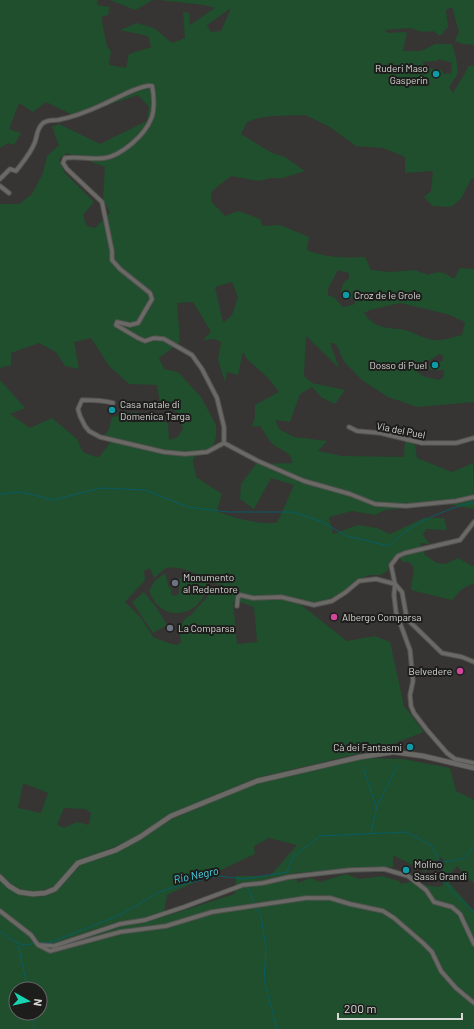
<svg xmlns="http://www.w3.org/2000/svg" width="474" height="1029" font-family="Barlow,sans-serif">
<rect width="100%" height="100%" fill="#363533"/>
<g fill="#1f4f2d" fill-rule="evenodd">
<path d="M0,0H98L97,5L110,7L108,15L101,17L107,46L111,51L109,65L126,68L129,54L151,47L148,36L120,30L137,23L154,28L172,43L185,38L183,12L189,13L190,25L215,8L204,5L158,0H474V45L463,44L455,41L459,32L452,7L446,10L448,27L440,36L433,31L422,32L409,28L385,30L387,33L407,32L403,51H421L435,44H452L456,57L458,74L449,87L453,93L469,66L474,65V178L471,179L461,199L451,207L433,206L424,197L431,191L433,171L405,173V157L383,148L356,146L330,127L305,115L273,116L258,118L247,122L241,134L272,153L285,157L305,171L283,178H271L259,181L231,176L212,191L211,201L225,216L238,211L260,219L263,226L280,225L309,237L307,250C326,258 345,258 365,257L371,270L390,272L415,270L428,275C439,270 444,272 454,279L460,268L474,269V402L417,407L388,397L363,381L344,362L336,344L330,343L339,368L306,336L304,376L312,383L345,390L335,404L321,397L312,387L300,394L290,422L275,420L279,429L294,437L327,441L318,451L342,456L404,457L405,441L415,445L417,458L452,472L473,463L474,509L448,504L385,510L375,515L352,511L329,517L333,534L358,525L377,528L390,534L424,518H444L447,530L426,529L423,535L430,544L420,543L425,555L437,563L445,564L458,558L474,567V583L462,589L452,600L411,590L414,567L409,562H403L397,555L389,562L388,571L380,575H370L358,579L339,595L323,601L301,605L347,641L375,636L390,642L404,706L424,732L382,748L256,778L170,814L139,835L114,847L77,861L54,886L44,890L33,892L20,889L11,884L0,873V380L25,408L10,414L30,428L52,418L77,439L83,452L96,457L100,456L113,439L104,436L109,429L112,417L134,412L168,423L169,440L178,437L183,428L177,412L160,404L157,385L129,384L109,366L91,338L74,342L79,369L65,366L56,352L39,343L11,353V365L0,368V204H19L32,194L43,173L47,156L59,145L52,127L59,124L100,144L147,121L149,107L138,95L75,116L46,102L33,112L19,103L9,129L21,133L14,145L8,143L0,148ZM231,8L221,31L211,32L207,25ZM439,59C444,61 447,61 452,63L451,73L444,74L441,70L423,67V62L437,61ZM67,153L105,167L103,198L110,213L95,228L87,226L83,215L94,202L64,172L59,159ZM338,270L349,273V279C341,283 342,288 341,296L354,299L355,304L343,307L335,298L328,295V289ZM232,282L238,297L232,315L223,323L215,287ZM193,302L211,332L203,340L214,339L221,342L218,360L225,382L227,372L238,375L243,351L246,358L269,379L279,392L255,405V417L252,427L260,426L272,444L289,454L293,463L256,464L241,484L240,499L254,509L271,478L294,485L280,517L276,523C256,524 236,519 217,511L222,494L196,477L193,461L194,457L211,452L216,437V425L201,397L178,372L164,369L159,358L180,342L177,303ZM400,303L447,314L465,322L462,335C453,337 443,341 434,340C423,339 418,334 408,331C390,326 377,332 364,313L370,310ZM439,354L443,356V361L428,366L431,370H444V376L440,380C429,378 419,377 413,366L430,360ZM150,568L154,578C158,575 162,570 167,568C181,564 206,579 220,585L218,588L214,589L191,615C180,618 179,633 181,642L177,645L168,643L153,637L141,618L125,602L145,580L144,571ZM233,602H240L254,607L257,642L237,644ZM23,783L48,793L41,813L18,808ZM64,808L85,809L91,813L89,825L77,822L64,828L57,825Z"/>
<path d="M110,0H153L135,10Z"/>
<path d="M165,573L169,588L171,587V594L174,596L179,594V579H181V575L193,578L210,585C205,593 201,603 193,608C175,620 155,610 149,590L155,581Z"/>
<path d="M144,592L158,610L167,625L153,633L132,602Z"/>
<path d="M366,758L403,759L450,768L456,791L474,800V884L457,866L446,879L474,911V1029H0V881L7,888L18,894L33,897L45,896L57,891L80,865L117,852L142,839L172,819L258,783ZM269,838L297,845L270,876H236L235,894L163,917L167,895L255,854L254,846ZM393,855L426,872L441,857L445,862L441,874L443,886C427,889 418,878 402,884L398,881L383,876L359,879L346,874L320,882L310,878L298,883L294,873L393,867ZM16,989H40V1013H16Z"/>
</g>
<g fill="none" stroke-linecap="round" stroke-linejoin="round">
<g stroke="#095b64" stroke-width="1">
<path d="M0,494L21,492L54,500L100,488L145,490L188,507L228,512H293L320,521L347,536L389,546C394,541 400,536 405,532C423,519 452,507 474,502"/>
<path d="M363,767L376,806"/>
<path d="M371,833L377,806L398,765"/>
<path d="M441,862C459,860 464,862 474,846"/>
<path d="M247,887L255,904"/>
<path d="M256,907L261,916L266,947L264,980L277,1029"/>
<path d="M0,931C11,939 20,949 34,943"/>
<path d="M37,942L49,943L120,915L159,892L184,884L218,876L244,879L287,872L293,857L320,836L406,832L431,845L440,862L444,879L450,889L474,912"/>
<path d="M18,945L28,989"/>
<path d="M32,1013L34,1029"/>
</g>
<g stroke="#52514f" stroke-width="5.5">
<g id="minor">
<path d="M0,179L10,169L16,171C23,162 31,153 35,142C37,136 37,128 43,123C47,120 53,120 58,120C74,117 89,111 104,104C113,100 144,83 152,86C154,94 155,111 151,119C145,135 122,155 105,158C92,160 78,156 65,158L63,163L67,169L102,202L112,251V260L120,269L150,293L152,299L138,323L130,325L117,322L116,325L138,338L145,341L154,338L164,339L192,355L202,369L217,398L224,427V443"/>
<path d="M0,186L9,193"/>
<path d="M113,403C103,400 93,400 82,400L78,409L80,416L85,426L89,431L100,437L164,452L185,454L207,452L224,443"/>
<path d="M349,427L357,431L380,433L422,443H456L474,438"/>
<path d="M224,443L258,461L304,481L350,494L375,504L406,506L456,501L474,497"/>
<path d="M474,522L460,540L405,553L398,556L391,565L395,584L394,595L396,612L410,650L413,681L410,695L411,706L414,713L427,730L447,753L455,759L474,763"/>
<path d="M237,606L238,597L240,595L253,598L281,597L314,605L332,601L346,592L359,581L376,579L395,584L402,592L406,614L410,622L442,653L462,657L474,662"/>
<path d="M0,911L31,935L38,945L50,951L120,932L166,926L212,912L306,898H330L350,904L383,911L394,918L423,943L432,952L441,971L456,988L474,1003"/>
<path d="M39,945L54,946L120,924L145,920L184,907L243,885L263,883L289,877L350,870L384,869L408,876L426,890L434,902L452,907L460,914L474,944"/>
</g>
</g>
<g stroke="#52514f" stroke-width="6">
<path id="secondary" d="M0,877L9,886L19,892L33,894L45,893L55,889L78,863L116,850L140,837L171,816L257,781L360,757L394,752L423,756L474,768"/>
</g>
<use href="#minor" stroke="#6a6966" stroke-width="3.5"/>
<use href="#secondary" stroke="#6a6966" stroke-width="4.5"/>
</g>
<g fill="#0f9aa8" stroke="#1d1d1c" stroke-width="1.5">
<circle cx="436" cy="74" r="4"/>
<circle cx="346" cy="295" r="4"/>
<circle cx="435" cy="365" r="4"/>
<circle cx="112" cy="410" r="4"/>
<circle cx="410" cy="747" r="4"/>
<circle cx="406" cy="870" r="4"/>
</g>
<g fill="#6b7280" stroke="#1d1d1c" stroke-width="1.5">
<circle cx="175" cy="583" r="4"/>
<circle cx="170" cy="628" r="4"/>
</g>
<g fill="#d1479c" stroke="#1d1d1c" stroke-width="1.5">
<circle cx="334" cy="617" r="4"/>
<circle cx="460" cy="671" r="4"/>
</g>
<g text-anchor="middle" stroke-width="4" stroke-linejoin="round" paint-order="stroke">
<g font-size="10" fill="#d7d7d5" stroke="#1d1d1c" text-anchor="start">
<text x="428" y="72" text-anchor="end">Ruderi Maso<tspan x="428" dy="12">Gasperin</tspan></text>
<text x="354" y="299">Croz de le Grole</text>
<text x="427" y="369" text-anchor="end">Dosso di Puel</text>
<text x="120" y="408">Casa natale di<tspan x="120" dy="12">Domenica Targa</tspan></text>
<text x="183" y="581">Monumento<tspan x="183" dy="12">al Redentore</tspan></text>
<text x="342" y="621">Albergo Comparsa</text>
<text x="178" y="632">La Comparsa</text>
<text x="452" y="675" text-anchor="end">Belvedere</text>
<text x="402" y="751" text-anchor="end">Cà dei Fantasmi</text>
<text x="414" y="868">Molino<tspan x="414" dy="12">Sassi Grandi</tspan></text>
</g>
<g font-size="10" fill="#d7d7d5" stroke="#1d1d1c">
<text transform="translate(401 430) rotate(11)" y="4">Via del Puel</text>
</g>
<g font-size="11" font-style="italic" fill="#48d4e5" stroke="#1d1d1c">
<text transform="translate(196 875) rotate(-12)" y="4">Rio Negro</text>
</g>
</g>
<g transform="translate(28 1001) rotate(98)"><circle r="19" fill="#1d1d1c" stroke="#676766"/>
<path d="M0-3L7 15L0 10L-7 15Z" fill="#18d5b2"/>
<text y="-6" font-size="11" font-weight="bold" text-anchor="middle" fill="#d7d7d5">N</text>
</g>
<path d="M338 1013v6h124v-6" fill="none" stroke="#d7d7d5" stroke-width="2"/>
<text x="344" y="1013" font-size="12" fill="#d7d7d5" stroke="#1d1d1c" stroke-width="3" paint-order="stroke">200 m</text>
</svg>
